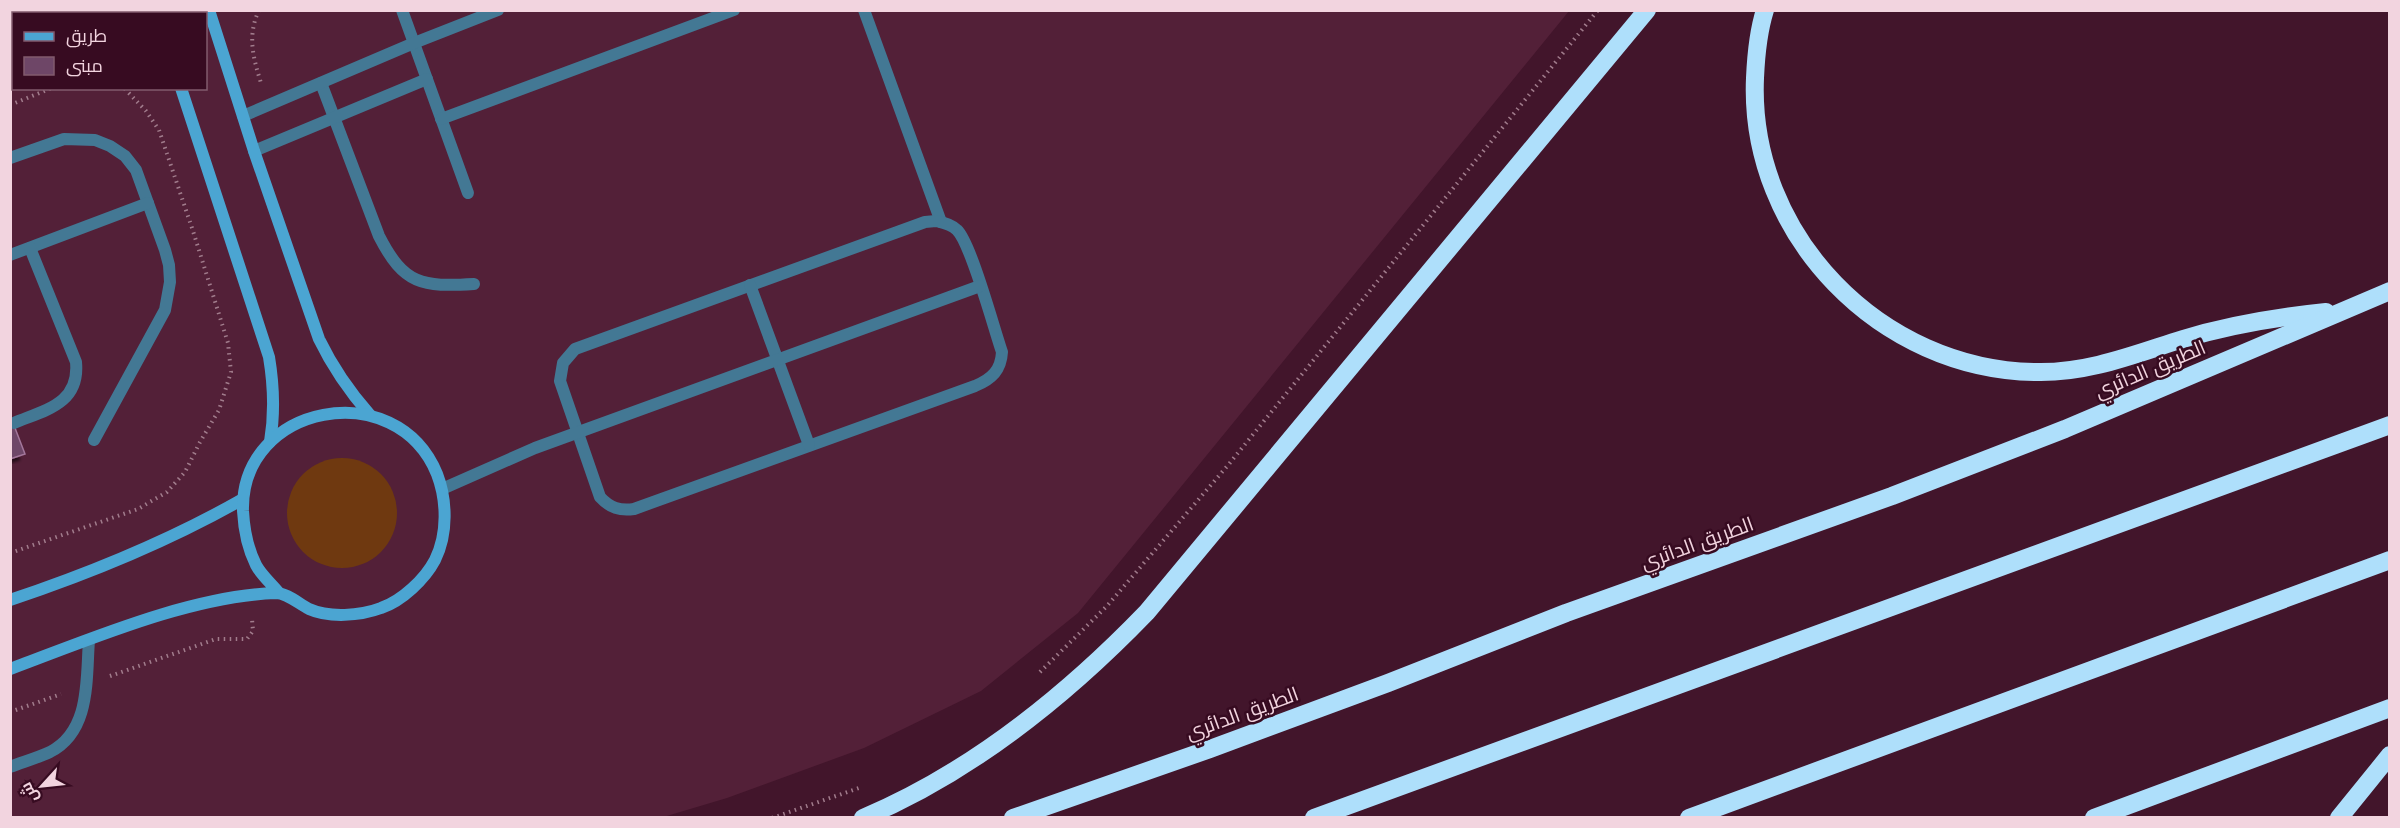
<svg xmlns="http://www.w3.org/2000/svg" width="2400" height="828" font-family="'DM Sans',Cairo,sans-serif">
<defs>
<filter id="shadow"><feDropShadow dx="-5.5" dy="5.5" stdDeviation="1.5" flood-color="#0009"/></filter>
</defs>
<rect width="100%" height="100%" fill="#42152b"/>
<path fill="#532038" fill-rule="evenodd" d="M10,11H1569L1078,613L981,691L864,748L727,798L660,818L11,817ZM14,14H206V88H14Z"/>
<circle fill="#6f3910" cx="342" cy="513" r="55"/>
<path fill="#6e4667" stroke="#a3779b" stroke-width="1.5" filter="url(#shadow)" d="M10,415L25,454L10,459Z"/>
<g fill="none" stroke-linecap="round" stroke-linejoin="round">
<g stroke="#a17c8c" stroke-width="4" stroke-dasharray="1.5 4.5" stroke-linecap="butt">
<path d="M259,10C247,36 253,57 261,83"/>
<path d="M10,105L52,88"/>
<path d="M10,553L138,509L167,492L185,472L200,442L219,410L231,372L228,343L193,231L159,130L146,111L124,88"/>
<path d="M1040,672L1107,606L1229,464L1598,10"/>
<path d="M110,676L216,639H247L253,631L252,619"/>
<path d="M10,712L61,694"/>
<path d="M772,818L859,788"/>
</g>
<g stroke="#437894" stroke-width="12">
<path d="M402,10L468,193"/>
<path d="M864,10L941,222"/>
<path d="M321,83L379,236C404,285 422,287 474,284"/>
<path d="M243,116L414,43L498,10"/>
<path d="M441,119L734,10"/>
<path d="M254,151L427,79"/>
<path d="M10,158L64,139L95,140L110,146L125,156L136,170L165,250L169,265L170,282L165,310L94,440"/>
<path d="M936,221C944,223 951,224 957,230C971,243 994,329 1002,352C1001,370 992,379 975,386L634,509C620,511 610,508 600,497L560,381L563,363L575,349L925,222Z"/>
<path d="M10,255L148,203"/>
<path d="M750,285L809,445"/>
<path d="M14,423C45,410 80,404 76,362L30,248"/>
<path d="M442,489L535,448L980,286"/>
<path d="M10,767C23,762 37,758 50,752C91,731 86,679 89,640"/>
</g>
<g stroke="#4ba5d2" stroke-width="12">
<path d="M209,10L254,151L319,339C333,368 349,391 370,415"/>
<path d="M156,14L163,10"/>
<path d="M10,71L14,70"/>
<path d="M181,88L269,357C274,387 275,412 270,442"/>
<path d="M10,600C91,573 169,541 243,499"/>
<path d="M10,669C91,639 190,596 276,593C287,593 299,604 309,609C329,618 360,616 381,608C402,601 425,579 435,560C448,534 447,500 437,474C396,374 240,404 243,511C244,530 247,547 256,565C261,575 272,584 279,593"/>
</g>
<g stroke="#aedffb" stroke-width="18">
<path d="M1765,10C1758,32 1756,55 1755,78C1748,235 1881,371 2037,372C2089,373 2135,354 2183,339C2229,325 2277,317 2326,312"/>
<path d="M863,818C972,772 1066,696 1147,612L1647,10"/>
<path d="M1013,818L1210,749L1388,683L1566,613L1892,496L2065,429L2390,291"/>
<path d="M1314,818L2390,425"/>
<path d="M1689,818L2390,560"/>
<path d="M2094,818L2390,708"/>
<path d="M2339,818L2390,755"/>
</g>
</g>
<g text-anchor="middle" stroke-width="5" stroke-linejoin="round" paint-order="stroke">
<g font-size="20" fill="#f2d4df" stroke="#370b21">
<text transform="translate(2150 369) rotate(-23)" y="7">الطريق الدائري</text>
<text transform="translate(1697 543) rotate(-20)" y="7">الطريق الدائري</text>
<text transform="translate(1242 713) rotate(-20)" y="7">الطريق الدائري</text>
</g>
</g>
<rect width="2400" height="828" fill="none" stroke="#f2d4df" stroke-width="24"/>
<rect x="12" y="12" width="195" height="78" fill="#370b21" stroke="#825b6d" stroke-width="1.5"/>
<rect x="24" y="32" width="30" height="9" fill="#4ba5d2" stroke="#825b6d" stroke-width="1.5"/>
<text x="66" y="42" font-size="18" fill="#f2d4df">طريق</text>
<rect x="24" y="57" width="30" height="18" fill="#6e4667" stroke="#825b6d" stroke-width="1.5"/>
<text x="66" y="72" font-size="18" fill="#f2d4df">مبنى</text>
<g transform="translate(42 786) rotate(243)" stroke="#370b21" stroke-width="4.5" paint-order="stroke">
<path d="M0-4.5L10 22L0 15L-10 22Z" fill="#f2d4df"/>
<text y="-9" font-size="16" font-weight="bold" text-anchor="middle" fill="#f2d4df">ش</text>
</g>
</svg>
